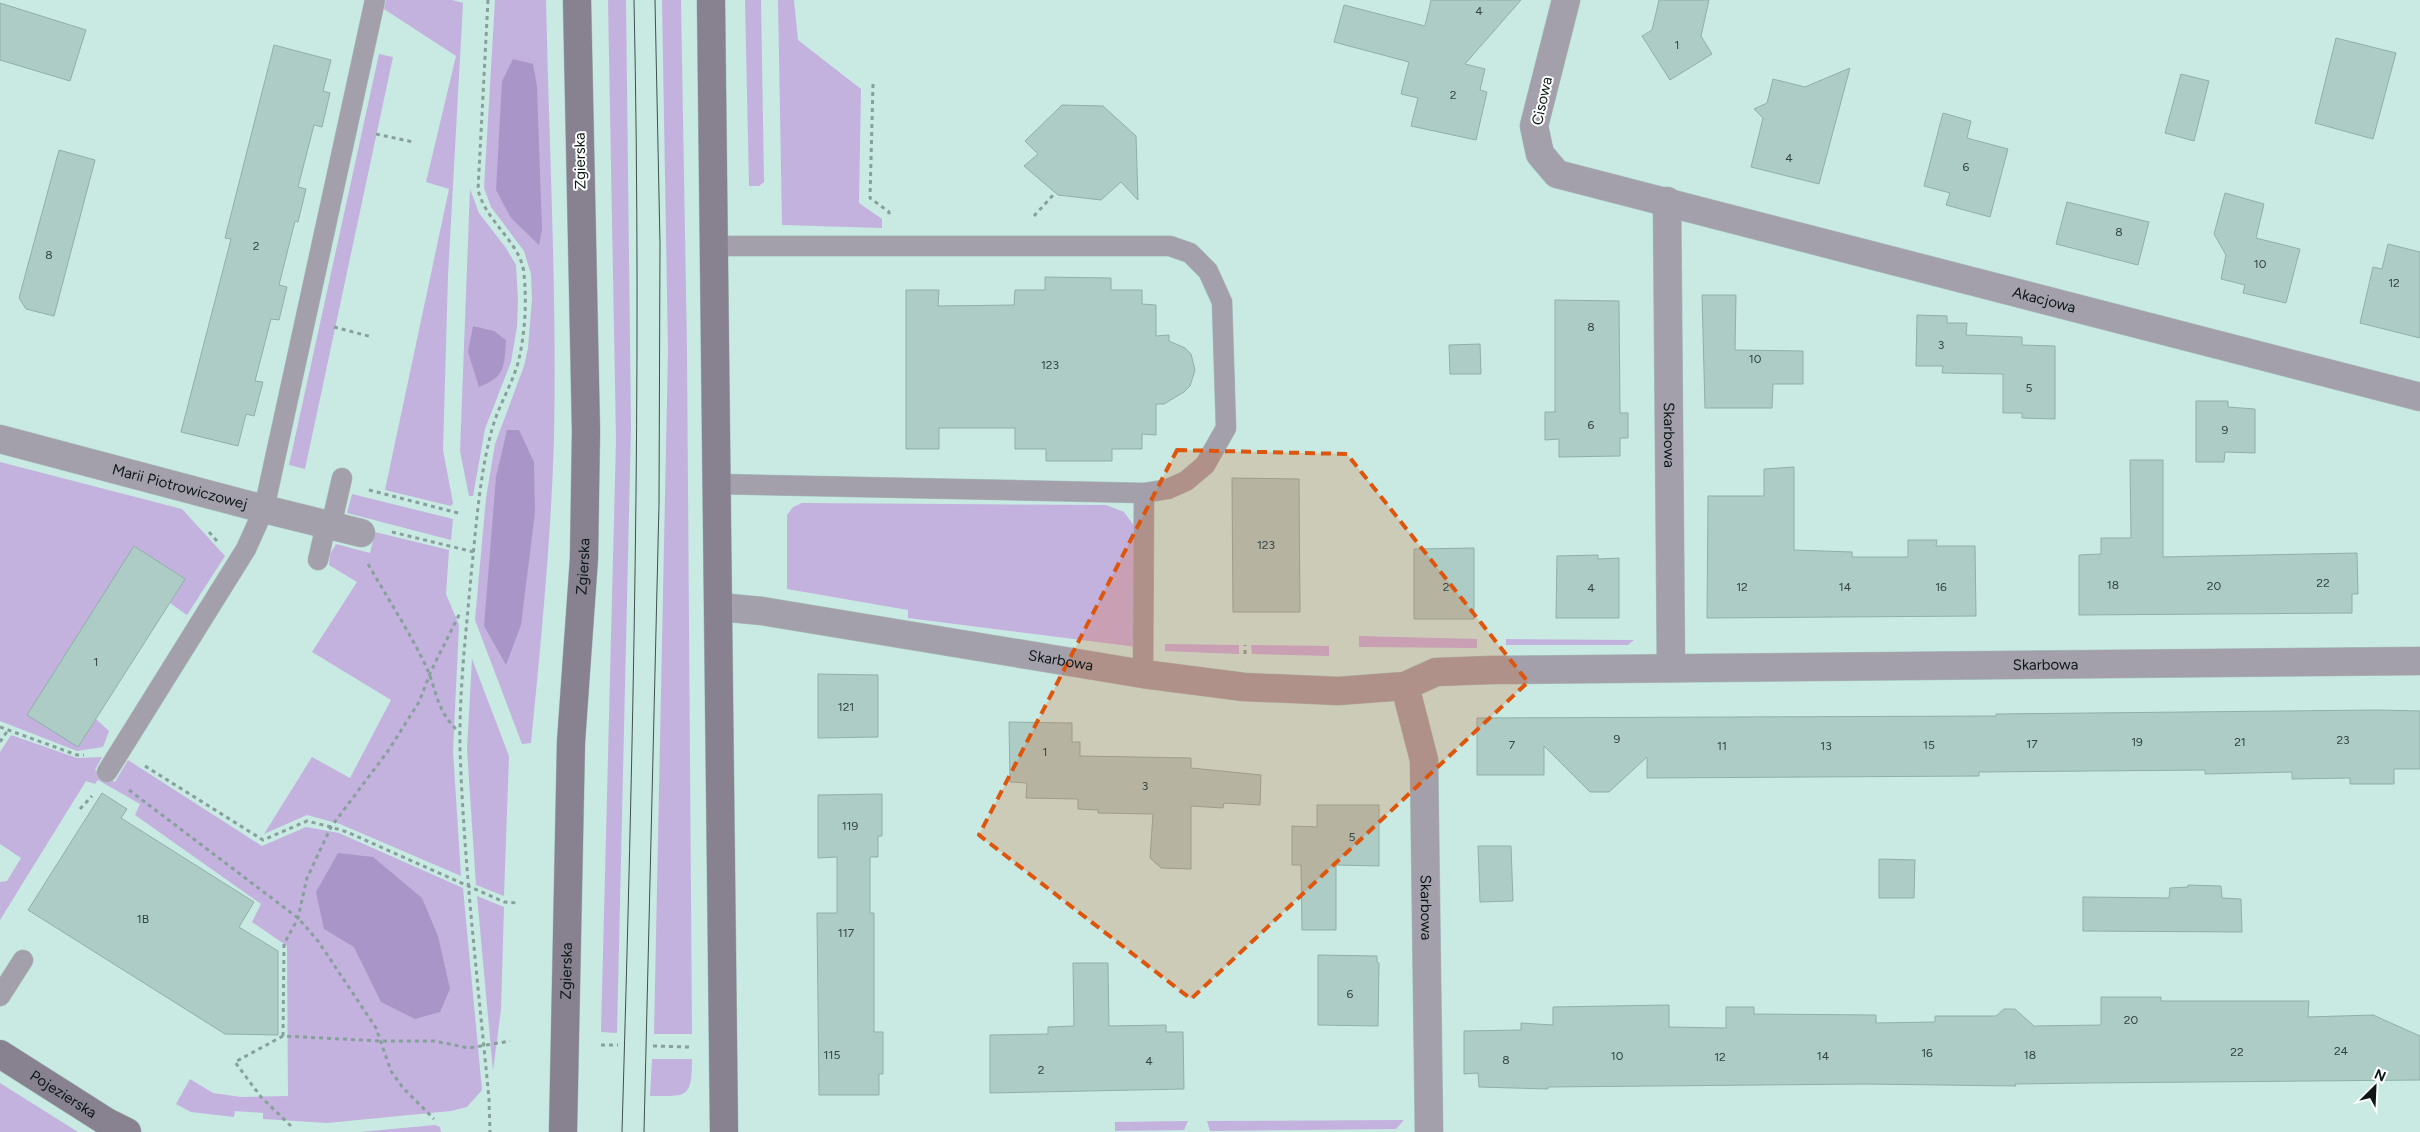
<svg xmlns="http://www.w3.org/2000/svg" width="2420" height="1132" font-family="Figtree,sans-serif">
<rect width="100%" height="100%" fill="#c9e9e3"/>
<g fill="#c3b2de">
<path d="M386,0H452L463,3L448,276L443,450L453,503L451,506L385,490L449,189L426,182L456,56L384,9Z"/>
<path d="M495,0H546C549,146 557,292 554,438C551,540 541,642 531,743L522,744L475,620L486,498L495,444L524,366L528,348L532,299L531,274L524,251L491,207L484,188Z"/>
<path d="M608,0H626L631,427L617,1033L601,1032L616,440Z"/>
<path d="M662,0H681L687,350L692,1034H654L668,350Z"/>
<path d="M745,0H761L764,182L759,186H749Z"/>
<path d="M778,0H794L798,40L861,89L859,203L882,219V228L782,225Z"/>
<path d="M379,54L393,57L305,469L289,465Z"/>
<path d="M470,189L479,213L506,248L516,265L518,299L517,327L511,362L485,429L473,496H469L460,451Z"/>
<path d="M0,462L182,509L225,556L187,615L170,603L185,579L134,546L78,747L96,719L109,731L103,747L77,751L0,721Z"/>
<path d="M352,494L453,519L451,540L347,513Z"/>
<path d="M802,503L1106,505L1124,512L1135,527L1137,647L908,618V610L787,589V515L793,507Z"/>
<path d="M375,532L449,550L446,594L459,625L453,751L461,876L340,824L307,815L264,834L312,757L350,778L391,700L312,652L357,582L329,565L330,554L336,544L370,553Z"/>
<path d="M1359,636L1477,639V648L1359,647Z"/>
<path d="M1506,639L1634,640L1628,645H1506Z"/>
<path d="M1165,644L1239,645V654L1165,651Z"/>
<path d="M1251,645L1329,646V656L1252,654Z"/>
<path d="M472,659L509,756L504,896L476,885L467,749Z"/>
<path d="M11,735L77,758L102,757L95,770L115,782L128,760L262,846L306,827L339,833L463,888L482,1090L467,1107L451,1111L327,1123L263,1119V1113L235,1111L234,1117L191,1112L176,1104L190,1079L213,1093L241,1097L288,1096L287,946L252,922L261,904L135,815L140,804L98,780L95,784L86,781L0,920V882L7,881L21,858L0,844V752Z"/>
<path d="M477,896L504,907L501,1009L493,1071Z"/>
<path d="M652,1059H692C692,1099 687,1096 650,1096Z"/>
<path d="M0,1083L78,1132H0Z"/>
<path d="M1404,1120L1396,1129L1210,1131L1207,1121Z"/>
<path d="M1188,1121L1184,1130L1115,1131V1122Z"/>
<path d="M435,1125L440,1127L441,1132H360Z"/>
</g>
<g fill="#aa95c9">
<path d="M513,59L533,64L537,86L542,230L539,245L511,218L496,190L502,81Z"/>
<path d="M473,326L494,331L506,340C504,367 506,376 479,387L468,352Z"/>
<path d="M507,430H519L534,462L535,513L521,625L506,665L484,626L496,477Z"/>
<path d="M338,853L373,857L422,898L438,936L450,989L440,1012L415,1019L381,1002L354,947L324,929L316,892Z"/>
</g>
<g fill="#adccc6" stroke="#90afa9">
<path d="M1431,0H1521L1465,64L1485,69L1480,90L1487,92L1476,140L1411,126L1418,98L1401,94L1409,62L1334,42L1344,5L1425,26Z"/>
<path d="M1659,0H1709L1701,36L1712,54L1670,80L1642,36L1652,30Z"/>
<path d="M0,3L86,30L70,81L0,60Z"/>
<path d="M2336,38L2396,53L2373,139L2315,123Z"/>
<path d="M274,45L331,60L323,91L330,93L322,127L314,125L298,187L306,189L298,222L295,221L279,285L287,287L279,320L271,319L255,381L263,382L254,416L246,414L238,446L181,432L231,239L225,238Z"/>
<path d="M1850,68L1819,184L1751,167L1763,118L1754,109L1767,103L1773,79L1805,87Z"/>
<path d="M2181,74L2209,81L2194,141L2165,133Z"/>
<path d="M1062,105L1103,106L1136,136L1138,200L1121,182L1101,200L1058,195L1024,166L1038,154L1025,141Z"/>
<path d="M1943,113L1971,121L1967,138L2008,149L1990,217L1946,205L1950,193L1924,186Z"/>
<path d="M59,150L95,160L54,316L26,309L19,298Z"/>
<path d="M2225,193L2264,204L2256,238L2300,249L2286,303L2243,293L2245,285L2221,279L2226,255L2214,234Z"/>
<path d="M2067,202L2149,222L2138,265L2056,244Z"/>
<path d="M2388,244L2420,252V338L2360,323L2373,267L2382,269Z"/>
<path d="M1045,277L1111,278V290H1142V304L1156,305V336L1169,335V341L1185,348L1191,354L1195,370L1190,386L1184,392L1164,404H1156V435L1142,434V449H1112V461H1046V449H1015V428H939V449H906V290H939L938,306L1014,305L1015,290H1045Z"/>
<path d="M1702,295H1736L1735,350L1803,351V384H1773L1772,408H1705Z"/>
<path d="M1555,300L1619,301L1620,413H1628V438H1620V456L1559,457V439L1545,440V412H1555Z"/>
<path d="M1917,315L1947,316V323H1967L1966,335L2022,337V345L2055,346V419L2022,418V413H2003V374L1942,373L1943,366H1916Z"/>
<path d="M1480,344L1481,374H1450L1449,345Z"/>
<path d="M2196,401H2228V407L2255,409V453L2225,452L2224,462H2196Z"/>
<path d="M2130,460H2163V557L2357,553L2358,594H2352V613L2079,615V555L2101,554V538H2131Z"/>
<path d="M1794,467V550L1852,552V557H1908V540H1937L1936,546H1975L1976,616L1707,618L1708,496H1764V469Z"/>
<path d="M1232,478L1299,479L1300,612H1233Z"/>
<path d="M134,546L185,579L78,747L27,715Z"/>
<path d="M1474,548V619H1414V549Z"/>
<path d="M1598,555V559L1619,558V618H1556L1557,556Z"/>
<path d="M818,674L878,675V737L818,738Z"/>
<path d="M2378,710L2420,711V769H2394V784H2350V778L2292,779V772L2205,774V770L1979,772V776L1647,778V757L1609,792H1590L1544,746V775H1477V718L1996,716V714Z"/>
<path d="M1009,722L1072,723V742H1080V756L1191,758V768L1261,775L1260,805L1224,803L1223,808L1191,806V869L1161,868L1150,858L1153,814L1098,813V810L1078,809V799L1026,798L1027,783L1010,782Z"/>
<path d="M102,793L127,809L121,818L254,902L239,927L278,951V1035L225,1034L28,910Z"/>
<path d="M882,794V836H878V857H870V913H874V1032H883V1074H879V1095H819L817,913H837V857L818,858V795Z"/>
<path d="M1317,805H1379V866L1336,865V930H1302L1301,865H1292V826L1317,827Z"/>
<path d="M1478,846H1511L1513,901L1480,902Z"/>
<path d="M1879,859L1915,860L1914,898H1879Z"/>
<path d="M2188,885L2221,886L2222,898L2241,899L2242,932L2083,931V897L2169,898L2170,888L2188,887Z"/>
<path d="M1318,955L1377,956V962L1379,963L1378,1026L1318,1025Z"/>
<path d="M1073,963H1108L1109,1026L1166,1025V1032H1183L1184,1089L990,1093V1035L1048,1034V1027L1074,1026Z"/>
<path d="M2101,997H2161V1001H2309L2308,1017L2373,1015L2420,1036V1080L2091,1083L2015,1084L2016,1086L1866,1084L1548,1087V1089L1479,1087L1478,1073L1464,1074V1031L1521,1030V1023L1553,1025V1007L1669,1005V1027L1726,1028V1007H1754V1014L1876,1015V1023L1935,1022V1016H1996L2004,1009H2015L2034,1026L2101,1025Z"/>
</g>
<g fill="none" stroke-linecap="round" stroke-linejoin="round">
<g stroke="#a7c3be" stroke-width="21">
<g id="lane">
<path d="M715,246H1170L1190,253L1208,271L1222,302L1226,428L1205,465L1186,481L1168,489L1144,493L718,484"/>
<path d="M331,526L342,478"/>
<path d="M318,560L326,525"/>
<path d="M1143,674L1144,493"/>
<path d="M107,772L246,549L264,509L375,0"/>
<path d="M0,996L23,960"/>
</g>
</g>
<g stroke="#a7c3be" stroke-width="29">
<g id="street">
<path id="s1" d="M1566,0L1534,126L1540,154L1557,174L2420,397"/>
<path id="s2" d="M1667,201L1671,668"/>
<path id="s3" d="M0,439L264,509L361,533"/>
<path id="s4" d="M719,607L762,611L1143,674L1244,687L1338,691L1405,686L1436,672L1491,670L2420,661"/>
<path id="s5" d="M1405,686L1424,760L1429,1132"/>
</g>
</g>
<g stroke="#a7c3be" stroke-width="29">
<g id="secondary">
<path d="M711,0L724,1132"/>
<path id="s6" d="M0,1054L107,1122L127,1132"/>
<path id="s7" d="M563,1132L571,742L584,558L586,431L577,0"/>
</g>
</g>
<g stroke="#88a09c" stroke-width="3" stroke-dasharray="4 4" stroke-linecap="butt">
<path d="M488,0L478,190C487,224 521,242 524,274C527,303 525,335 518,363C511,387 497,408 491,433C479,479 476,529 471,576C466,633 459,692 460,749C464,866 478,983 489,1099L490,1132"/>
<path d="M873,84L870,198L889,212V218"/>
<path d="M376,134L413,142"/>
<path d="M1034,216L1055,193"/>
<path d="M334,327L372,337"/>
<path d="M369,490L462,514"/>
<path d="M209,532L217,541"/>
<path d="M392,532L474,552"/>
<path d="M368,564C387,597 407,628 424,662C438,690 434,709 460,733"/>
<path d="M1245,654V645"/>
<path d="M0,727L77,755H84"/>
<path d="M0,742L8,730"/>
<path d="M145,766L263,840L307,821L331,827L347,832L504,902L517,903"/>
<path d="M129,790L298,918L318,941L376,1028L391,1071L403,1088L434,1119"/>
<path d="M80,809L92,796"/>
<path d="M283,1036L284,944L298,918L307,878L331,827L388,751L419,702L431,671L461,611"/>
<path d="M601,1045H618"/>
<path d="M653,1046L689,1047"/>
<path d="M291,1126L261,1097L235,1062L283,1036L380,1041H434L469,1048L510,1041"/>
</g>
<use href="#lane" stroke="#a4a0ab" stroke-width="20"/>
<use href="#street" stroke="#a4a0ab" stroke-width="28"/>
<use href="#secondary" stroke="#878190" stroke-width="28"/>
<g stroke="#3f504d" stroke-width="1">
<path d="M622,1132C633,755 642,378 634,0"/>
<path d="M644,1132L659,504L660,244L655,0"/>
</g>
</g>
<path fill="#dd560c" fill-opacity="0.2" stroke="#dd560c" stroke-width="4" stroke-dasharray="10 6" stroke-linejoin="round" d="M1177,450L1347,454L1528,682L1191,999L979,835Z"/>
<g text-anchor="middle" stroke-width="4" stroke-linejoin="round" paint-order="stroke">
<g font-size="12" fill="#344442">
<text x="1479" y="15">4</text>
<text x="1677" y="49">1</text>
<text x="1453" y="99">2</text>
<text x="1789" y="162">4</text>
<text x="1966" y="171">6</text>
<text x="2119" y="236">8</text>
<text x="256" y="250">2</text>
<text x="49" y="259">8</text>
<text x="2260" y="268">10</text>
<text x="2394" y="287">12</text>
<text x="1591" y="331">8</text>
<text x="1941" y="349">3</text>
<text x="1755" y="363">10</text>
<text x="1050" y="369">123</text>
<text x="2029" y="392">5</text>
<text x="1591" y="429">6</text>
<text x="2225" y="434">9</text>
<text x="1266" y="549">123</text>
<text x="2323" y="587">22</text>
<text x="2113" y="589">18</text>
<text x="2214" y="590">20</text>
<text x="1446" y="591">2</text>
<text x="1742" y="591">12</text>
<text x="1845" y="591">14</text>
<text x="1941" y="591">16</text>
<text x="1591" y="592">4</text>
<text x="96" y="666">1</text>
<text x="846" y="711">121</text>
<text x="1617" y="743">9</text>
<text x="2343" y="744">23</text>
<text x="2137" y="746">19</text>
<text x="2240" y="746">21</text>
<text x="2032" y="748">17</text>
<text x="1512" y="749">7</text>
<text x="1929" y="749">15</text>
<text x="1722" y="750">11</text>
<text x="1826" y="750">13</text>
<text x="1045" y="756">1</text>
<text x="1145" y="790">3</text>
<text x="850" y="830">119</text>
<text x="1352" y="841">5</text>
<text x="143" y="923">1B</text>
<text x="846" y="937">117</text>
<text x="1350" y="998">6</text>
<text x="2131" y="1024">20</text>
<text x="2341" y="1055">24</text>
<text x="2237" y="1056">22</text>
<text x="1927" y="1057">16</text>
<text x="832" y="1059">115</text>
<text x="2030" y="1059">18</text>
<text x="1617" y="1060">10</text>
<text x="1823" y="1060">14</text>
<text x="1720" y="1061">12</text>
<text x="1506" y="1064">8</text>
<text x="1149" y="1065">4</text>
<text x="1041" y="1074">2</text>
</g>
<g font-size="15" fill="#0c1716" stroke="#fff">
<text transform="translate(1542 101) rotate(-78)" y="5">Cisowa</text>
<text transform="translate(580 161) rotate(-91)" y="5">Zgierska</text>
<text dy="5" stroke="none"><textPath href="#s1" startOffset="688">Akacjowa</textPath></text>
<text dy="5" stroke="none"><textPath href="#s2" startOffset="234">Skarbowa</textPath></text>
<text dy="5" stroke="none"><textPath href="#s3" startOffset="186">Marii Piotrowiczowej</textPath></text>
<text dy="5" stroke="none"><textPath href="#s7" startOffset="566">Zgierska</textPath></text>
<text dy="5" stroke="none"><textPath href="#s4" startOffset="346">Skarbowa</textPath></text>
<text dy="5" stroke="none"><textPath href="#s4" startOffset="1336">Skarbowa</textPath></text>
<text dy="5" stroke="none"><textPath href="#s5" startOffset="224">Skarbowa</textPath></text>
<text dy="5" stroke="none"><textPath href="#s7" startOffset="161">Zgierska</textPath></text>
<text dy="5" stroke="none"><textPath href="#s6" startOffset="75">Pojezierska</textPath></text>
</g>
</g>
<g transform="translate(2375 1087) rotate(24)" stroke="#ffffff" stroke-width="4" paint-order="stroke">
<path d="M0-4L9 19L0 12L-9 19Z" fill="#0c1716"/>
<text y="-8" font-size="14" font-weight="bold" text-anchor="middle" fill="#0c1716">N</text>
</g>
</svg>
